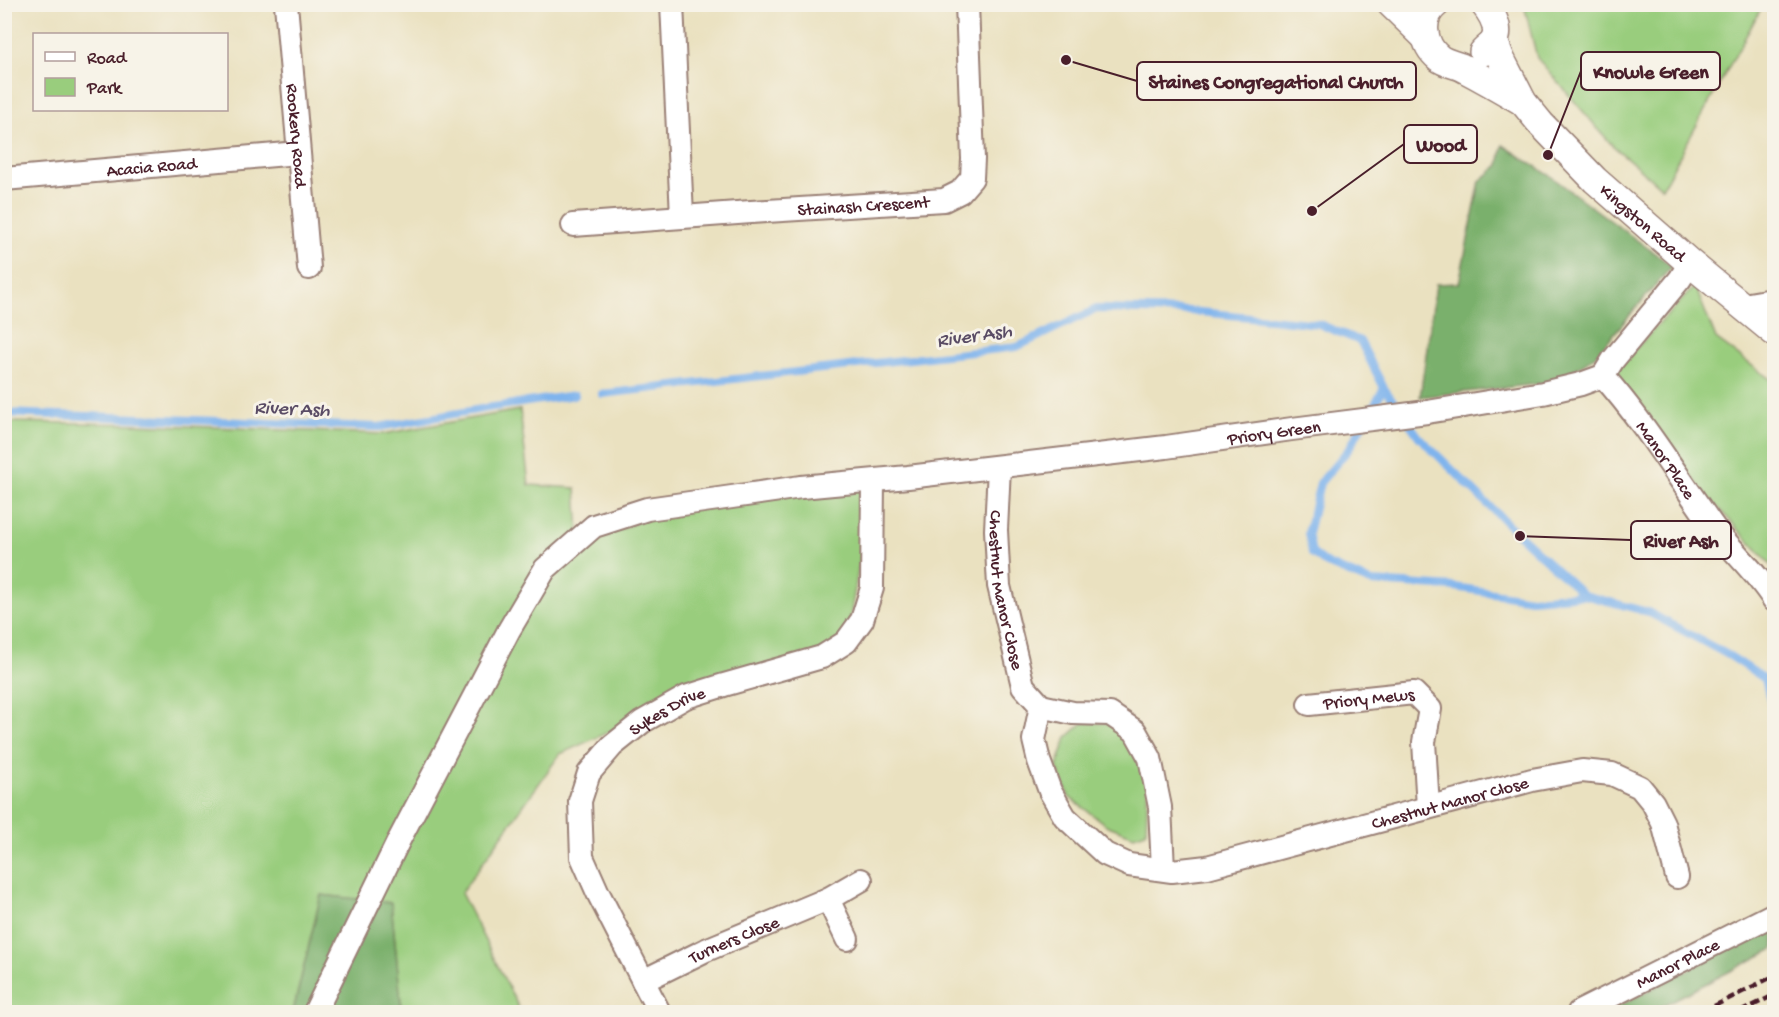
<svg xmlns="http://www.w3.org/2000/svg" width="1779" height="1017" font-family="'Gochi Hand',sans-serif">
<rect width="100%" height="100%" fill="#f7f3e8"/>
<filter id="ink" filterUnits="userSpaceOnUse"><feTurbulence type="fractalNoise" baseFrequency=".0167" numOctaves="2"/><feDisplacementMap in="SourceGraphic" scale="12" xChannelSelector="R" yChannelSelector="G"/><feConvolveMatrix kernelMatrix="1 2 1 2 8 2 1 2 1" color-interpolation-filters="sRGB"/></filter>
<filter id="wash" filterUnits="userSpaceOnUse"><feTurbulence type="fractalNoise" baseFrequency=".008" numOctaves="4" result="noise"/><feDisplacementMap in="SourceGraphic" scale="24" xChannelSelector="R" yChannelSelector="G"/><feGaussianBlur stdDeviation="1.35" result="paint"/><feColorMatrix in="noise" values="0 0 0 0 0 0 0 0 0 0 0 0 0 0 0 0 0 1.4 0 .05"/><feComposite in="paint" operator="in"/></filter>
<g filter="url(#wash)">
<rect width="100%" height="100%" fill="#eae1c0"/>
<g fill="#99cd7d" stroke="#727654" stroke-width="1.5">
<path d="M1528,5V4L1763,5L1662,188L1612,145L1537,58L1525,9Z"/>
<path d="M1695,286L1716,339L1774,382V568L1707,496L1611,375Z"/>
<path d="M520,410L529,485L576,488L580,548L671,506L873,481L846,642L686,697L560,754L461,893L521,1012H402L391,903L321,895L293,1012H5V422L132,424L383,434Z"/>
<path d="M1083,723H1108L1127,732L1148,779L1146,832L1134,836L1106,825L1069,797L1057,767L1067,737Z"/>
</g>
<g fill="#7ab06c" stroke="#62684c" stroke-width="1.5">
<path d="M1503,145L1549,175L1672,266L1595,356L1556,382L1420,397L1436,284L1459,283L1480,181L1499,165Z"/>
<path d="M321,895L391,903L402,1012H293Z"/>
<path d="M1774,926V949L1650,1012H1607Z"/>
</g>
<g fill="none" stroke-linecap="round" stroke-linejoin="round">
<g stroke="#7fb4ed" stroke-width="8">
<path d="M1384,388L1419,437L1520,536L1584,595"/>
<path d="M602,394L1017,347L1096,309L1190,311L1319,324L1360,341L1384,388L1348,450L1320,483L1308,533L1312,553L1327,564L1371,582L1455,587L1531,599L1584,595L1648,612L1730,656L1765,679L1774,714"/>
<path d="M4,413L379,427L493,407L575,395"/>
</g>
</g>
</g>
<g filter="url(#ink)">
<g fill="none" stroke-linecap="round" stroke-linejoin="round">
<g stroke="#9a8076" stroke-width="26">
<g id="minor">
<path id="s1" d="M286,4L309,268"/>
<path d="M672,4L682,216"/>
<path id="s2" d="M4,179L298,153"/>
<path id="s3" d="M573,225L751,212L944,200L960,192L972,178L973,159L967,4"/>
<path d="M1743,305L1772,300L1774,301"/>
<path id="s4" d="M1603,376C1645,423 1678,478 1715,529C1734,553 1758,574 1774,600"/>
<path id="s5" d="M999,467L996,530L999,586L1023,686L1041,706L1034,740L1039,761L1050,791L1065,817L1105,854L1129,865L1172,871L1207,867L1532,780L1582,771L1612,774L1640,787L1653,803L1663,823L1677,877"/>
<path id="s6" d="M1309,704L1414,693L1430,709L1424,742L1428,807"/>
<path d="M1041,706L1073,713L1110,714L1135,731L1150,758L1160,807L1163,869"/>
<path d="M828,899L847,939"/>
<path id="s7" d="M643,981L706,950L828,899L861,880"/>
<path id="s8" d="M315,1012L399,840L509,630L545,569L594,526L647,509L718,499L801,487L908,477L1166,447L1292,429L1427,412L1543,393L1581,384L1603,376L1613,360L1680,279L1690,263"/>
<path id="s9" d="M659,1012L598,893L582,857L580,801L589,773L612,746L642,722L686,697L724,685L822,657L846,642L862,620L872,588L873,481"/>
<path id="s10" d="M1579,1012L1774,914"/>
</g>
</g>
<g stroke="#9a8076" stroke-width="30">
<g id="tertiary">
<path d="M1391,4L1425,37"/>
<path d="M1436,4C1418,18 1423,45 1439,58C1445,63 1454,64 1461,67C1482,78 1503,90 1523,102"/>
<path id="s11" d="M1494,41L1501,59L1523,102L1541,124L1595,180L1690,263L1774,332"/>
<path d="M1483,52C1486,49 1491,45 1494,42C1501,29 1492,14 1484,4"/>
</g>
</g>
<use href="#minor" stroke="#fff" stroke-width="22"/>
<use href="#tertiary" stroke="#fff" stroke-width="27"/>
<g stroke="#4a1f2b" stroke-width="4.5" stroke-dasharray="9 4.5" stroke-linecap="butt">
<path d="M1702,1012L1774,976"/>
<path d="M1740,1012L1774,995"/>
</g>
</g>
</g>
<g text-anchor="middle" stroke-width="6" stroke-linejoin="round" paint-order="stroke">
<g font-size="18" fill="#4a1f2b" stroke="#f7f3e8">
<text dy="6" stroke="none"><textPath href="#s1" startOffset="132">Rookery Road</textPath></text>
<text dy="6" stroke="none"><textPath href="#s2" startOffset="148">Acacia Road</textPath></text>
<text dy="6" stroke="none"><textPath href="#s3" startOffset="291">Stainash Crescent</textPath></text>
<text dy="6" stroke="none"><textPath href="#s11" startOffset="238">Kingston Road</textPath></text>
<text dy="6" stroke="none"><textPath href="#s8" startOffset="1252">Priory Green</textPath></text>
<text dy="6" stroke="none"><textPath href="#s4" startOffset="105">Manor Place</textPath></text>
<text dy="6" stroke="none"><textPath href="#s5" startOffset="124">Chestnut Manor Close</textPath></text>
<text dy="6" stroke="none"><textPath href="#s6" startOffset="60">Priory Mews</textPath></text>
<text dy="6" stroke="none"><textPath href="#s9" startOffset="360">Sykes Drive</textPath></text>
<text dy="6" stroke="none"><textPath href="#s5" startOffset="778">Chestnut Manor Close</textPath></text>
<text dy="6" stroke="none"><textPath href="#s7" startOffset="100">Turners Close</textPath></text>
<text dy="6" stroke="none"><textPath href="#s10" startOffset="110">Manor Place</textPath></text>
</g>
<g font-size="20" font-style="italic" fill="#5a4c65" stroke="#f7f3e8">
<text transform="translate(974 334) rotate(-8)" y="7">River Ash</text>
<text transform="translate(292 407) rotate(2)" y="7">River Ash</text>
</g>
</g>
<path fill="none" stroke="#4a1f2b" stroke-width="2" d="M1548 155L1581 71M1066 60L1137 81M1312 211L1404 144M1520 536L1631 540"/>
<g fill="#4a1f2b" stroke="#f7f3e8" stroke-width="2">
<circle cx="1548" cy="155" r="6"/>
<circle cx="1066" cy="60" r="6"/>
<circle cx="1312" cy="211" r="6"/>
<circle cx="1520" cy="536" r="6"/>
</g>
<g fill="#f7f3e8" stroke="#4a1f2b" stroke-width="2">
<rect x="1581" y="52" width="139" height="38" rx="6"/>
<rect x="1137" y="62" width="279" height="38" rx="6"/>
<rect x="1404" y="125" width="73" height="38" rx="6"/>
<rect x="1631" y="521" width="100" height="38" rx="6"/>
</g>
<g font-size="20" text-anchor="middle" font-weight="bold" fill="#4a1f2b">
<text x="1651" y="78">Knowle Green</text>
<text x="1276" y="88">Staines Congregational Church</text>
<text x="1441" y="151">Wood</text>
<text x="1681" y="547">River Ash</text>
</g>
<rect width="1779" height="1017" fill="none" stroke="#f7f3e8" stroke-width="24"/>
<rect x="33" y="33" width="195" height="78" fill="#f7f3e8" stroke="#b29e9c" stroke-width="1.5"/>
<rect x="45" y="52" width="30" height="9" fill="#ffffff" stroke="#b29e9c" stroke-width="1.5"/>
<text x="87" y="63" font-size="18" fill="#4a1f2b">Road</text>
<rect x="45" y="78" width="30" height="18" fill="#99cd7d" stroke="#b29e9c" stroke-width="1.5"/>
<text x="87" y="93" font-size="18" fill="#4a1f2b">Park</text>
</svg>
